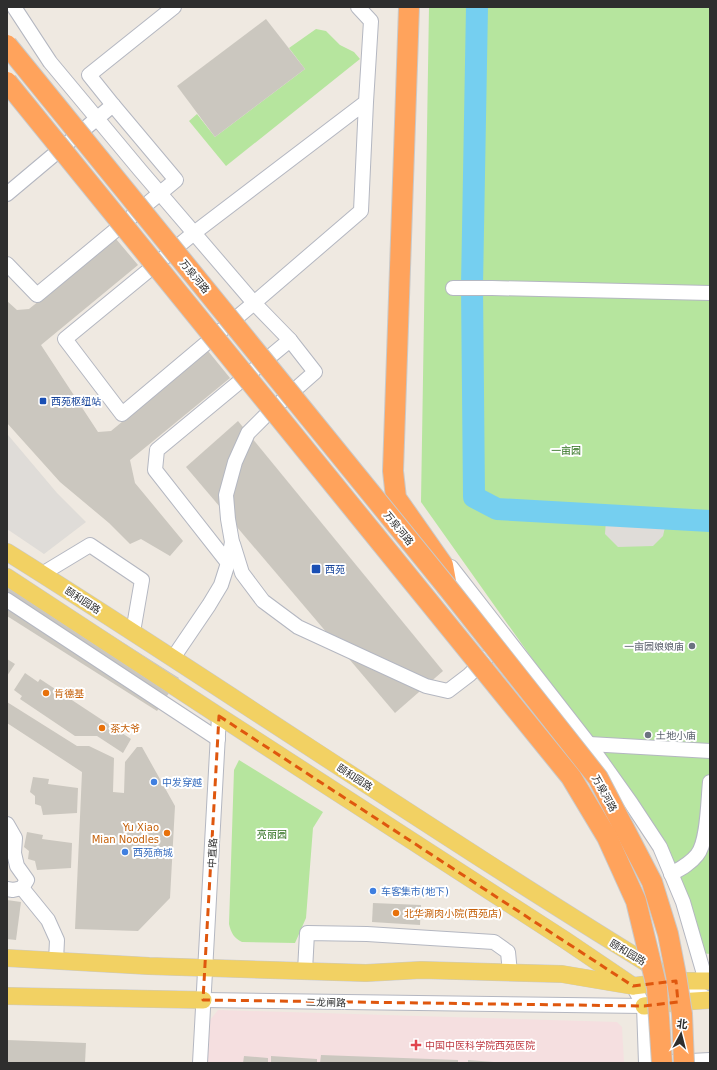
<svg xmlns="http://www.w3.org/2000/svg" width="717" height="1070" font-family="'DejaVu Sans','Noto Sans SC',sans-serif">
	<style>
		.medical { fill: #f5dfe0 }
		.green { fill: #b6e59e }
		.plaza { fill: #dfdcd8 }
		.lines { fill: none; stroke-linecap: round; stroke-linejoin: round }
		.river { stroke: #75cff0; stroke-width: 22 }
		.building { fill: #cbc7bf }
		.minor-casing { stroke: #b4b7c1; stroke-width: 16 }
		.major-casing { stroke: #c9c9c9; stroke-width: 18 }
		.highway-casing { stroke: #c9c9c9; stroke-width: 22 }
		.minor { stroke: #fff; stroke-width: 14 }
		.major { stroke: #f2d163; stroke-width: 17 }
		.highway { stroke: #ffa35c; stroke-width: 20 }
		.highway-bridge-casing { stroke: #c9c9c9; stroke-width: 22; stroke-linecap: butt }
		.highway-bridge { stroke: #ffa35c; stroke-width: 20 }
		.marked { fill: none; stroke: #df570e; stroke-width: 3; stroke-dasharray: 8 5; stroke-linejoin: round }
		.transit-dot { fill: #1a4fb4; stroke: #fff; stroke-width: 1.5 }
		.worship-dot { fill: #6b7280; stroke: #fff; stroke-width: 1.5 }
		.food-dot { fill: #e8710a; stroke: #fff; stroke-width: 1.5 }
		.shop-dot { fill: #3f7fe0; stroke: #fff; stroke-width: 1.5 }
		.health-dot { fill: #e0444e; stroke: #fff; stroke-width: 1.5 }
		.labels { text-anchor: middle; stroke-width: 4; stroke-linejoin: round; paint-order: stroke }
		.street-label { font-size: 10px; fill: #2e2e2e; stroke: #fff }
		.transit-label { font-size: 10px; fill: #164399; stroke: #fff; text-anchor: start }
		.park-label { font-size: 10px; fill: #2c6e1b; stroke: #fff }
		.worship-label { font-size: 10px; fill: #5b616d; stroke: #fff; text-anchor: end }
		.food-label { font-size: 10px; fill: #c56008; stroke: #fff; text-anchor: start }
		.shop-label { font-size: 10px; fill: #366cbe; stroke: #fff; text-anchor: start }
		.health-label { font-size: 10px; fill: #be3a42; stroke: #fff; text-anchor: start }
	</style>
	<rect width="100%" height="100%" fill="#efe9e1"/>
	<!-- medical -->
	<path class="medical" d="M 218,1010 L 617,1022 L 622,1027 L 624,1063 L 207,1063 L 210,1020 Z"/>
	<!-- green -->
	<g class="green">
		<path d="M 429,7 L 710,7 L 710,954 L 701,953 L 668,850 L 421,502 Z"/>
		<path d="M 316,29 L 326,31 L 340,45 L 354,52 L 360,59 L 226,166 L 189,121 L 197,114 L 215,137 L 305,69 L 289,48 Z"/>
		<path d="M 239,760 L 323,812 L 313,828 L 306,918 L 295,943 L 242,942 C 234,938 231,933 229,924 L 234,770 Z"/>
	</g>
	<!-- plaza -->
	<g class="plaza">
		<path d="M 8,435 L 57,493 L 86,522 L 44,554 L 7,529 L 7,454 Z"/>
		<path d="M 606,520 L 666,523 L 663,536 L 653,546 L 618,547 L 605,534 Z"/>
	</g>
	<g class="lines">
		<!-- river -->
		<path class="river" d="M 477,7 L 472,286 L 474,497 L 497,509 L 710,521"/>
	</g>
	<!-- building -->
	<g class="building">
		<path d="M 266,19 L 305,69 L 215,137 L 177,86 Z"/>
		<path d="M 116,239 L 138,265 L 41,345 L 98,432 L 111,431 L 208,351 L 230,378 L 130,460 L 135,483 L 183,541 L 170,556 L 141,539 L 130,544 L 109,523 L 60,482 L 7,423 L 7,301 L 17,310 L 29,309 Z"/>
		<path d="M 238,421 L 443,671 L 395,713 L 186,467 Z"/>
		<path d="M 7,569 L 179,678 L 157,711 L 7,616 Z"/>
		<path d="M 7,659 L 15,664 L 7,676 Z"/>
		<path d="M 25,673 L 38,682 L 40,679 L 131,739 L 123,753 L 97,736 L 75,736 L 20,699 L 22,696 L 14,690 Z"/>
		<path d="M 7,702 L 77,746 L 89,746 L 114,758 L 113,792 L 124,793 L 125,762 L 137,747 L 142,747 L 175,806 L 170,898 L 138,931 L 75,929 L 82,772 L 7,723 Z"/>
		<path d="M 33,777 L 49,779 L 48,784 L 78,788 L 77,813 L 43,815 L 41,806 L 35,804 L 35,796 L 30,792 Z"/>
		<path d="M 27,832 L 43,835 L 42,839 L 72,843 L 71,868 L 37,870 L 35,861 L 28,859 L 29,851 L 24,847 Z"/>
		<path d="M 7,900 L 21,902 L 16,940 L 7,939 Z"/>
		<path d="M 373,903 L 421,905 L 420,925 L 372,922 Z"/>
		<path d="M 7,1040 L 86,1043 L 85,1063 L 7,1063 Z"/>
		<path d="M 321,1055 L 458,1060 L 458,1063 L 320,1063 Z"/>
		<path d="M 244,1056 L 268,1058 L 268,1063 L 243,1063 Z"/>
		<path d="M 271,1056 L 317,1059 L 317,1063 L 271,1063 Z"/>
		<path d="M 468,1060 L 494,1062 L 494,1063 L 468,1063 Z"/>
	</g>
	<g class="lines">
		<!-- minor casing -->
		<g class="minor-casing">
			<g id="minor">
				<path d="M 14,7 L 50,62 L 140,170 L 254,303 L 290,340 L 315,372 L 265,416 L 248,433 L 235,462 L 226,495 L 228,519 L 232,542 L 228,563 L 221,585 L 209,605 L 173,658"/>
				<path d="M 358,7 L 371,21 L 366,102 L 361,211 L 254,303 L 122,414 L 65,339 L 194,233 L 366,102"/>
				<path d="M 7,194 L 113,105"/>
				<path d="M 7,264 L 37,295 L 176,180 L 113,105 L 89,75 L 174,7"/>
				<path d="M 453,288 L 492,288 L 710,293"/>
				<path d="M 233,544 L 242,573 L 263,601 L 298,627 L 426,686 L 448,691 L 469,675 L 502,643"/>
				<path d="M 228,563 L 155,470 L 157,450 L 290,340"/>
				<path d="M 451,567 L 589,744 L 631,803 L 660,847 L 683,902 L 706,981"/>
				<path d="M 42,574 L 90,545 L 142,580 L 133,632"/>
				<path d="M 7,600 L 218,739"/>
				<path d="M 589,744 L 710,751"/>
				<path d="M 7,824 L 15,838 L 14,853 L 17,866 L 27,880 L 22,888 L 13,890 L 7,889"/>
				<path d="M 671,874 C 680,869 690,864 697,855 C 708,842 708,800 710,782"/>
				<path d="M 22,888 L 48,920 L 57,940 L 56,961"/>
				<path d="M 305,971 L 307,933 L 367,934 L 494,942 L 508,952 L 510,973"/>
				<path d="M 676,981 L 710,1000"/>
				<path d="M 633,986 L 644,1006 L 646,1063"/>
				<path d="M 203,1000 L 644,1006"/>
				<path d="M 200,1063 L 219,716"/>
				<path d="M 652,1063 L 710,1060"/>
			</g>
		</g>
		<!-- major casing -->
		<g class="major-casing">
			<g id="major">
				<path d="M 7,552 C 95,607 182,664 269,721 C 404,809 538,897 676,981"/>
				<path d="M 7,577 L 219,716 L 565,940 L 633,986"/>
				<path d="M 7,958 L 149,966 L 366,973 L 421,970 L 562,974 L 633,986 L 676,981 L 710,981"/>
				<path d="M 7,996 L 203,1000"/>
				<path d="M 644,1006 L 678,1002 L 710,1000"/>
			</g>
		</g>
		<!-- highway casing -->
		<g class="highway-casing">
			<path id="highway" d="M 409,7 L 393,471 L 396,498 L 443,565 L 447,587"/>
		</g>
		<!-- minor -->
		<use href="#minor" class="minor"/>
		<!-- major -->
		<use href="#major" class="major"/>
		<!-- highway -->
		<use href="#highway" class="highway"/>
		<!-- highway-bridge casing -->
		<g class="highway-bridge-casing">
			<g id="highway-bridge">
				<path d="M 7,45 L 447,587 L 598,778 L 652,882 L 668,934 L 676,975 L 682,1014 L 684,1063"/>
				<path d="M 7,82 L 571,777 L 607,837 L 636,901 L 657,988 L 662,1063"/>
			</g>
		</g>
		<!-- highway-bridge -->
		<use href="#highway-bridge" class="highway-bridge"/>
	</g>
	<!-- marked area -->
	<path class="marked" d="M 219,716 L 633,986 L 676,981 L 678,1002 L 644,1006 L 203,1000 Z"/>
	<!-- markers -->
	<g class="transit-dot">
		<rect x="39" y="397" width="8" height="8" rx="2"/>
		<rect x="311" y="564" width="10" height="10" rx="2"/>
	</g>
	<g class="worship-dot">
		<circle cx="692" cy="646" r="4"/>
		<circle cx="648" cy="735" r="4"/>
	</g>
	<g class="food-dot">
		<circle cx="46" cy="693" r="4"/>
		<circle cx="102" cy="728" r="4"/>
		<circle cx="167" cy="833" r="4"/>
		<circle cx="396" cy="913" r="4"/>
	</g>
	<g class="shop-dot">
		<circle cx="154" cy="782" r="4"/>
		<circle cx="125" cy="852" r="4"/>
		<circle cx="373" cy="891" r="4"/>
	</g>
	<path class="health-dot" d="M414 1039h4v4h4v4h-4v4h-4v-4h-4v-4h4z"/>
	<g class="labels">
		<!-- street labels -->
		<g class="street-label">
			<text transform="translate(195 276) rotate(51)" y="4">万泉河路</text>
			<text transform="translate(399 528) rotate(51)" y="4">万泉河路</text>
			<text transform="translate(83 600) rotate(33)" y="4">颐和园路</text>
			<text transform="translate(355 777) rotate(33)" y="4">颐和园路</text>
			<text transform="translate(605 793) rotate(61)" y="4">万泉河路</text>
			<text transform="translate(212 853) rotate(-87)" y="4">中直路</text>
			<text transform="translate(628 952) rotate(31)" y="4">颐和园路</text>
			<text transform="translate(326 1002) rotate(1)" y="4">二龙闸路</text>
		</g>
		<!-- transit labels -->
		<g class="transit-label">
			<text x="51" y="405">西苑枢纽站</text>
			<text x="325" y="573">西苑</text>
		</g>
		<!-- park labels -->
		<g class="park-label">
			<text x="566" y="454">一亩园</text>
			<text x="272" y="838">亮丽园</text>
		</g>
		<!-- worship labels -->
		<g class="worship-label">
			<text x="684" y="650">一亩园娘娘庙</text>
			<text x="656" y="739" text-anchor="start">土地小庙</text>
		</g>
		<!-- food labels -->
		<g class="food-label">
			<text x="54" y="697">肯德基</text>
			<text x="110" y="732">茶大爷</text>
			<text x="159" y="831" text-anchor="end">Yu Xiao<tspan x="159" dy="12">Mian Noodles</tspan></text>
			<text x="404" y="917">北华涮肉小院(西苑店)</text>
		</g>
		<!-- shop labels -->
		<g class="shop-label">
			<text x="162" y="786">中发穿越</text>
			<text x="133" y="856">西苑商城</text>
			<text x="381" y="895">车客集市(地下)</text>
		</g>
		<!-- health labels -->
		<g class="health-label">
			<text x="425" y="1049">中国中医科学院西苑医院</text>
		</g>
	</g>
	<!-- border -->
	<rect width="717" height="1070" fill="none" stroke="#2e2e2e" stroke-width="16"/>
	<!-- north arrow -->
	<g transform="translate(681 1034) rotate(7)" stroke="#ffffff" stroke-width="3" paint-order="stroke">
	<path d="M0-3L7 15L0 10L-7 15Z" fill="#2e2e2e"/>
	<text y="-6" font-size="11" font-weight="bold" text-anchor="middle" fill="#2e2e2e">北</text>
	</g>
</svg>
